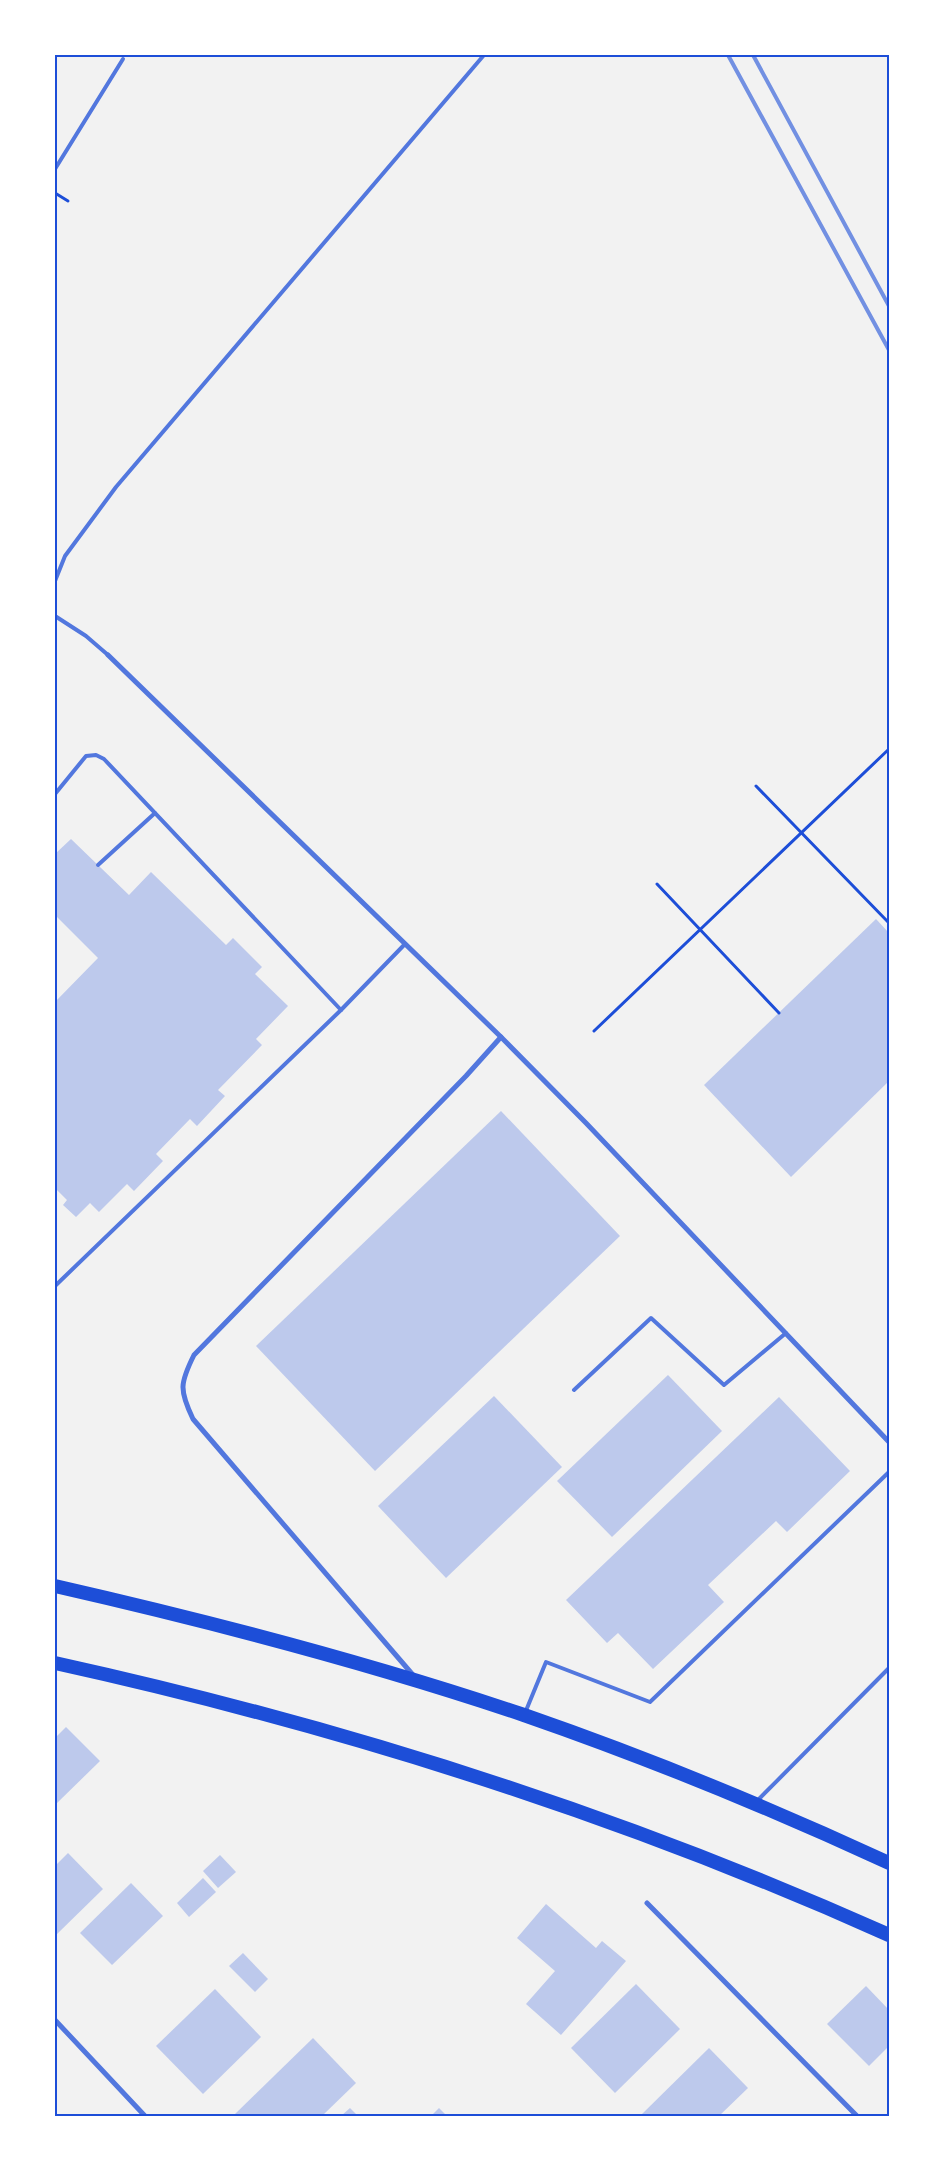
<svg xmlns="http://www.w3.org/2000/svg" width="944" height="2171" font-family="Roboto,sans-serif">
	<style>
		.building { fill: #bdc9ec }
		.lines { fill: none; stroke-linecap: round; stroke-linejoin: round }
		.path { stroke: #1d4ed8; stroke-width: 3 }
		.service { stroke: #5277de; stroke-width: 4 }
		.minor { stroke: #5277de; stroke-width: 5 }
		.trunk { stroke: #1d4ed8; stroke-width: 14 }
		.rail { stroke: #7290e2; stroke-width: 4 }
		.neatline { fill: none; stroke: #1d4ed8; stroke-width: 2 }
	</style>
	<rect width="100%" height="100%" fill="#f2f2f2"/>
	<!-- building -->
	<g class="building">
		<path d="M 71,839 L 129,895 L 151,872 L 226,945 L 233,938 L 262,967 L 255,974 L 288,1006 L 256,1039 L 262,1045 L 218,1090 L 225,1096 L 197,1126 L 190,1119 L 156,1154 L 163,1161 L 134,1191 L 127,1184 L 99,1212 L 90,1203 L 76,1217 L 63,1205 L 67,1200 L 55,1188 L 55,1002 L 98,958 L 55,915 L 55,854 Z"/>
		<path d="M 876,919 L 889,933 L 889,1081 L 791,1177 L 704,1085 Z"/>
		<path d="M 501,1111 L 620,1236 L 375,1471 L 256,1346 Z"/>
		<path d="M 668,1375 L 722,1431 L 612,1537 L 557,1481 Z"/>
		<path d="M 494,1396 L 562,1467 L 446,1578 L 378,1506 Z"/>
		<path d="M 779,1397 L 850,1471 L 787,1532 L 776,1521 L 708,1585 L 724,1602 L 653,1669 L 618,1633 L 607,1643 L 566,1600 Z"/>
		<path d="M 66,1727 L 100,1761 L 55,1805 L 55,1738 Z"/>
		<path d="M 68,1853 L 103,1889 L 55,1936 L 55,1866 Z"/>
		<path d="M 220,1855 L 236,1872 L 218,1888 L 203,1871 Z"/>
		<path d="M 203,1878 L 216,1892 L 189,1917 L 177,1903 Z"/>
		<path d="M 131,1883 L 163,1916 L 112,1965 L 80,1933 Z"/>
		<path d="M 546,1904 L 596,1948 L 602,1941 L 626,1961 L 561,2035 L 526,2004 L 555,1971 L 517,1938 Z"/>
		<path d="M 243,1953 L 268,1979 L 255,1992 L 229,1966 Z"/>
		<path d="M 636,1984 L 680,2029 L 615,2093 L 571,2048 Z"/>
		<path d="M 866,1986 L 889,2010 L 889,2046 L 869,2066 L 827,2024 Z"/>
		<path d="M 215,1989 L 261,2037 L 203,2094 L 156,2046 Z"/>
		<path d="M 313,2038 L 356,2083 L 322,2116 L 238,2116 L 235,2114 Z"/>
		<path d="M 709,2048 L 748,2088 L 719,2116 L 640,2116 Z"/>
		<path d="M 350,2108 L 358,2116 L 341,2116 Z"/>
		<path d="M 439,2108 L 447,2116 L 431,2116 Z"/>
	</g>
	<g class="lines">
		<!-- path -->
		<g class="path">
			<path d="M 55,193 L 68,201"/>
			<path d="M 756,786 L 889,923"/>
			<path d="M 657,884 L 779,1013"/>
			<path d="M 594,1031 L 889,749"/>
		</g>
		<!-- service -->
		<g class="service">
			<path d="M 55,169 L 123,59"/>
			<path d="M 55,581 L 65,556 L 116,487 L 484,55"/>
			<path d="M 55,616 L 86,636 L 108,655"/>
			<path d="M 55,794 L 86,756 L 96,755 L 104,759 L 341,1010 L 55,1286"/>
			<path d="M 98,865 L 155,813"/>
			<path d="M 341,1010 L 405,944"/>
			<path d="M 574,1390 L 651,1318 L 724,1385 L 786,1333"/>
			<path d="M 525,1713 L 546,1662 L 650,1702 L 889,1472"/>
			<path d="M 757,1801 L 889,1668"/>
		</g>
		<!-- minor -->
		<g class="minor">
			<path d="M 108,655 L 501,1037 L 586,1123 L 889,1442"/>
			<path d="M 413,1675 L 193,1419 C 179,1390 180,1383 194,1355 L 466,1076 L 501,1037"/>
			<path d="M 647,1903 L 857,2116"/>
			<path d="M 55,2020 L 145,2116"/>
		</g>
		<!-- trunk -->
		<g class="trunk">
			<path d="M 55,1586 C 213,1622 370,1663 524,1715 C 648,1758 770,1808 889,1863"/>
			<path d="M 55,1663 C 341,1726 621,1815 889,1935"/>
		</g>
		<!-- rail -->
		<g class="rail">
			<path d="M 728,55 L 889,350"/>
			<path d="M 753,55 L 889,306"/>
		</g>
	</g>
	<!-- border -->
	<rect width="944" height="2171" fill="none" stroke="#ffffff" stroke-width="112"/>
	<rect x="56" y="56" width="832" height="2059" class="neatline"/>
</svg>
